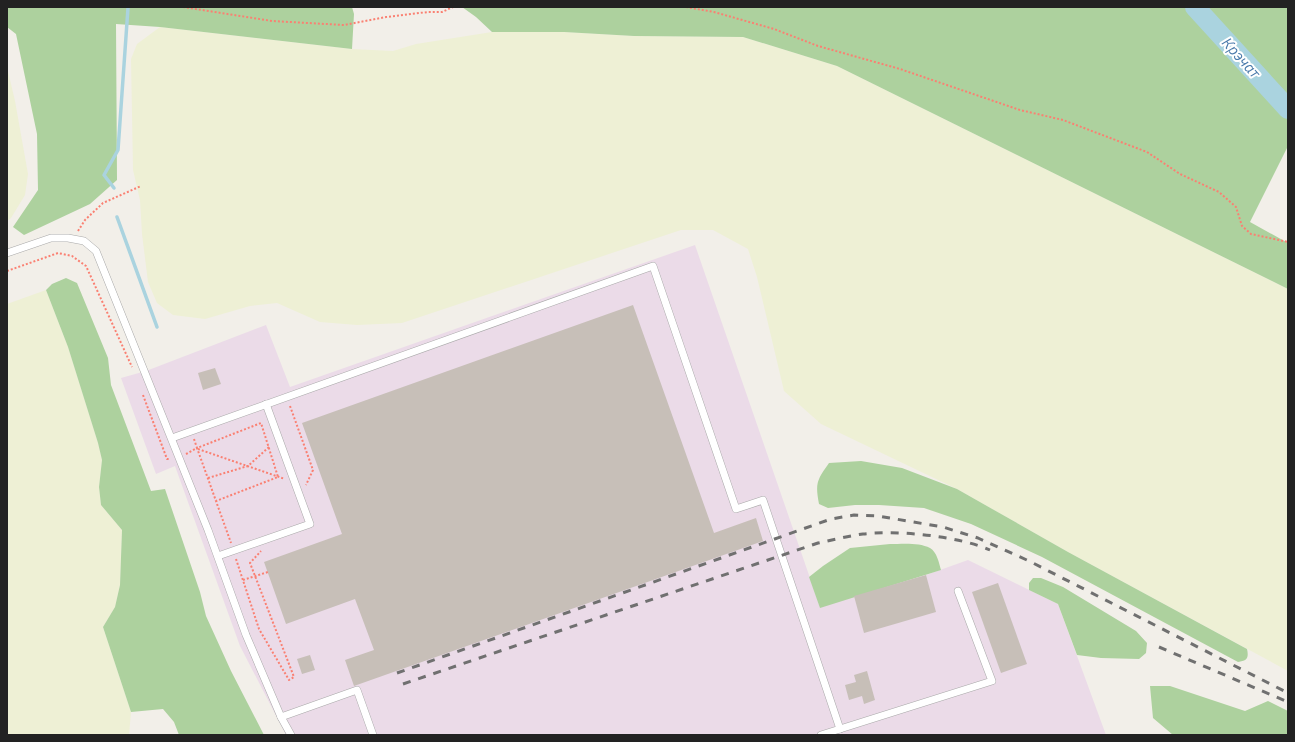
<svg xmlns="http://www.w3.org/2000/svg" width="1295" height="742" font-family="'IBM Plex Sans',sans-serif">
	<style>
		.industrial { fill: #ebdbe8 }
		.farmland { fill: #eef0d5 }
		.forest { fill: #add19e }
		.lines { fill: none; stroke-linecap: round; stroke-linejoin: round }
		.stream { stroke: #aad3df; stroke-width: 3.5 }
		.river { stroke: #aad3df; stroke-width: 20 }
		.building { fill: #c7bfb8 }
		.lane-casing { stroke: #a9a9a9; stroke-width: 8 }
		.path { stroke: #fa8072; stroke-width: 2; stroke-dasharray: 2 2; stroke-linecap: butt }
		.lane { stroke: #fff; stroke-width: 7 }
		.rail { stroke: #707070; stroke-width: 3; stroke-dasharray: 8 8; stroke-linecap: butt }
		.labels { text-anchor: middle; stroke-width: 4; stroke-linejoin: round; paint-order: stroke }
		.water-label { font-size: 15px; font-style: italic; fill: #4a7aab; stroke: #fff }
	</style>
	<rect width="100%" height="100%" fill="#f2efe9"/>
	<!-- industrial -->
	<path class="industrial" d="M 695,245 L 820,607 L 926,575 L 968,560 L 1058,604 L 1106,735 L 286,735 L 240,646 L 175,466 L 156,474 L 121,378 L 146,371 L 266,325 L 290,387 Z"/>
	<!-- farmland -->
	<g class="farmland">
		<path d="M 160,27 L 352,49 L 393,51 L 416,44 L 492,32 L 564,32 L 634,36 L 743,37 L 837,66 L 1288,289 L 1288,671 L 1068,552 L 957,489 L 821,424 L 784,391 L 757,277 L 748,249 L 713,230 L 681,230 L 402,323 L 357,325 L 320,322 L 277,303 L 250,306 L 205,319 L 173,315 L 157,303 L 148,282 L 142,234 L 140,200 L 133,170 L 131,59 L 137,44 Z"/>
		<path d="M 7,67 L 15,101 L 28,174 L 25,195 L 11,218 L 7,221 Z"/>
		<path d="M 46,290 L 68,347 L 98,443 L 102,460 L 99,487 L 101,505 L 122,530 L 120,585 L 115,607 L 103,627 L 131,712 L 129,735 L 7,735 L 7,304 Z"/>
	</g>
	<!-- forest -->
	<g class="forest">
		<path d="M 7,7 L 352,7 L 354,14 L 352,49 L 160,27 L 116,24 L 117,180 L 90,204 L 24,235 L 13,227 L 38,190 L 37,134 L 16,34 L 7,27 Z"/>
		<path d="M 462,7 L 1288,7 L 1288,146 L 1250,222 L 1288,243 L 1288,289 L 837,66 L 743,37 L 634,36 L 564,32 L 492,32 L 476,17 Z"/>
		<path d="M 66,278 L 77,283 L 108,358 L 111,385 L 151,491 L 165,489 L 200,592 L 206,616 L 231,671 L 264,735 L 179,735 L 174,722 L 163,709 L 131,712 L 103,627 L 115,607 L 120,585 L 122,530 L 101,505 L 99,487 L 102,460 L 98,443 L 68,347 L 46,290 L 52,284 Z"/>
		<path d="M 861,461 L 902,468 L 957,489 L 1068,552 L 1247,649 C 1249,658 1247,661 1238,662 L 1042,557 L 971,524 L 924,508 L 879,505 L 855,505 L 828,508 L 819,504 C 815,483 817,480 829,463 Z"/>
		<path d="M 890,544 C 901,544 919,542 930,548 C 937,552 939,563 941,570 L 820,608 L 809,577 L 823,566 L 850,548 Z"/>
		<path d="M 1033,578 L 1041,578 L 1063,587 L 1136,631 L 1147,643 L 1146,653 L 1139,659 L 1101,658 L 1077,655 L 1058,604 L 1029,590 L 1029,583 Z"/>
		<path d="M 1150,686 L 1170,686 L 1245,711 L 1268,701 L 1288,711 L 1288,735 L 1173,735 L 1153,718 Z"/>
	</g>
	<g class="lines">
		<!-- stream -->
		<g class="stream">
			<path d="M 114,188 L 104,175 L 118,150 L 128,8"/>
			<path d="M 117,217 L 157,327"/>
		</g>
		<!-- river -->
		<path class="river" d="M 1195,7 L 1288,109"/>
	</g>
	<!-- building -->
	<g class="building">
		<path d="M 633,305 L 714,533 L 756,518 L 763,541 L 354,686 L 345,660 L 374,650 L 355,599 L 286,624 L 264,562 L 342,534 L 302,423 Z"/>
		<path d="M 215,368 L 221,384 L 203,390 L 198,373 Z"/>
		<path d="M 926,575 L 936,612 L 864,633 L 854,596 Z"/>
		<path d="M 998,583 L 1027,664 L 1001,673 L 972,592 Z"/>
		<path d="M 310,655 L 315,670 L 302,674 L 297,659 Z"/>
		<path d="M 867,671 L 875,700 L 864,704 L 862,696 L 849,700 L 845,685 L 856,682 L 854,675 Z"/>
	</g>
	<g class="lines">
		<!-- lane casing -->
		<g class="lane-casing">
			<g id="lane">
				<path d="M 7,253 L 51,238 L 68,238 L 84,241 L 96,251 L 208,530 L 246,635 L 281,717 L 357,690 L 373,735"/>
				<path d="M 172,438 L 653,266 L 736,509 L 763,500 L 840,729"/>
				<path d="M 218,556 L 310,524 L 266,404"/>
				<path d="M 281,717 L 291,735"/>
				<path d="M 821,735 L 992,681 L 958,591"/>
			</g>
		</g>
		<!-- path -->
		<g class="path">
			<path d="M 183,7 L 272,21 L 344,25 L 386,17 L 428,12 L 442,12 L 453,7"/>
			<path d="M 686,7 L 714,12 L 774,29 L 818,46 L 900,69 L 1020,110 L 1063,120 L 1147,152 L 1180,174 L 1219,192 L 1236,207 L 1242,226 L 1251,234 L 1288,242"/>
			<path d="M 78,231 L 85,220 L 103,203 L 141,186"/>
			<path d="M 7,271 L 58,253 L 72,256 L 86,266 L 132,367"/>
			<path d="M 143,395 L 167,459 L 170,459"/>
			<path d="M 290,406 L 313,470 L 306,485"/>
			<path d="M 194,439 L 197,448 L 261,423 L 278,477 L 216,501"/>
			<path d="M 198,449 L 285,479"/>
			<path d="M 186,454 L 197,448 L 231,543"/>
			<path d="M 208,478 L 248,466 L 269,447"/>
			<path d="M 236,559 L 259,629 L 289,680 L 294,677 L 250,563 L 261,551"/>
			<path d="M 243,580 L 268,572"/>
		</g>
		<!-- lane -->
		<use href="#lane" class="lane"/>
		<!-- rail -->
		<g class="rail">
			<path d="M 1159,647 L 1288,702"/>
			<path d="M 397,673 L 831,519 L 854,515 L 878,516 L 943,527 L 978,538 L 1029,561 L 1288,693"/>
			<path d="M 403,684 L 818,543 C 833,540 848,536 863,534 C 899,530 958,536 990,550"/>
		</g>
	</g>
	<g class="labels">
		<!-- water labels -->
		<g class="water-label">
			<text transform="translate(1241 58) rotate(48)" y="5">Крэчат</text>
		</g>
	</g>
	<!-- border -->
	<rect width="1295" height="742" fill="none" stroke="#222222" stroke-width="16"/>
</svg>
